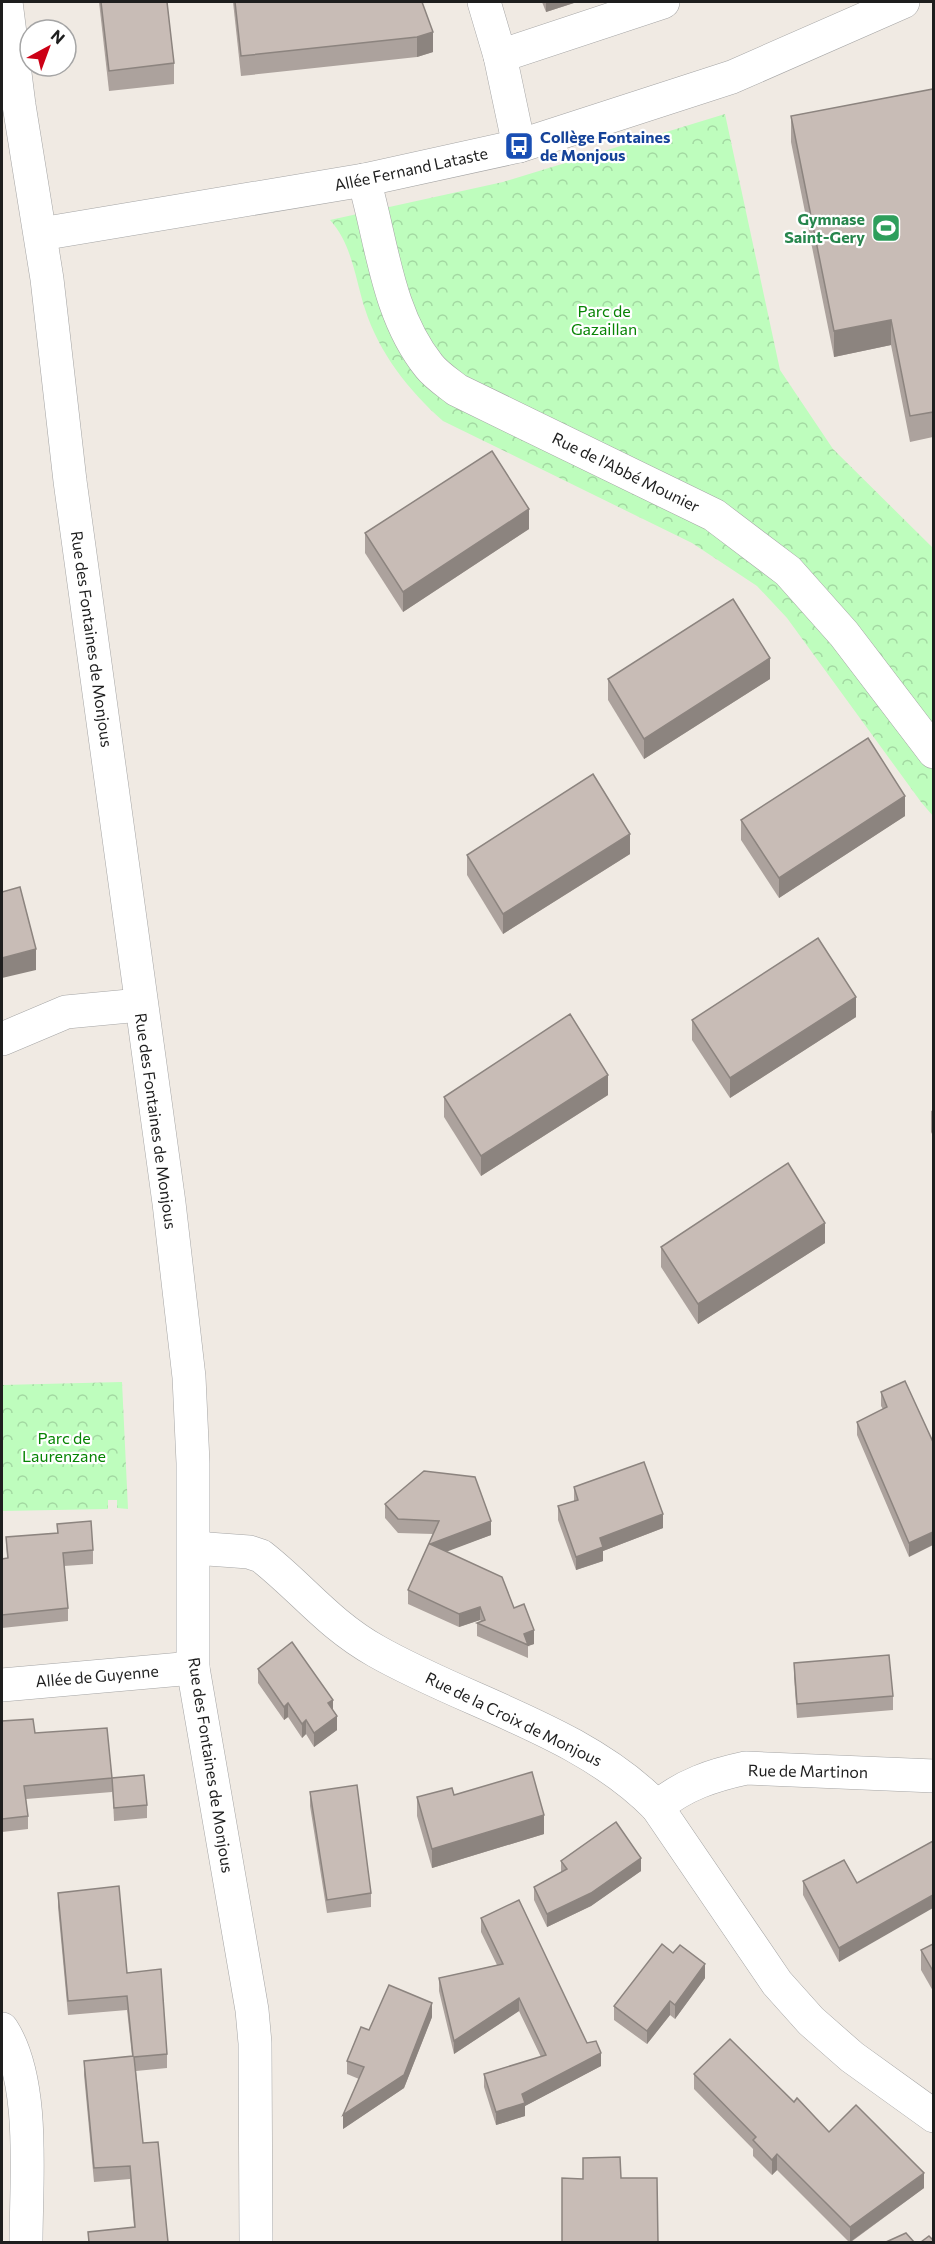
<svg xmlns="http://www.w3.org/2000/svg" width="935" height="2244" font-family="Commissioner,sans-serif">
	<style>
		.park { fill: url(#park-crowns) }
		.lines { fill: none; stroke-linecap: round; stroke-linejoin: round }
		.minor-casing { stroke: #a5a5a5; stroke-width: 34 }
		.minor { stroke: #fff; stroke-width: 33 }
		.wall { fill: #aca29d }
		.shaded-wall { fill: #8c847f }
		.building { fill: #c8bcb6; stroke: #8c847f; stroke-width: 1.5 }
		.labels { text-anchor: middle; stroke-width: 4.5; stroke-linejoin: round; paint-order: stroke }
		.transit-label { font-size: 16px; font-weight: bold; fill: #164399; stroke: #fff; text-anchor: start }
		.street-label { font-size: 16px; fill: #1e1e1e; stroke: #fff }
		.leisure-label { font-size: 16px; font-weight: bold; fill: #27864d; stroke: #fff; text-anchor: end }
		.park-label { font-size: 16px; fill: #078404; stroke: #fff }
	</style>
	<defs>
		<pattern id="park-crowns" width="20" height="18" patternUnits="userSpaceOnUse" patternTransform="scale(1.5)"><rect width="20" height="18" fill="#befdbd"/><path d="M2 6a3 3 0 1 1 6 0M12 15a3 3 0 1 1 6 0" fill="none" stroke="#a3d8a2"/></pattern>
	</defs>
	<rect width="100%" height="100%" fill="#f0eae3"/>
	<!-- park -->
	<g class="park">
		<path d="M 725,114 L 780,370 L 833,449 L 933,548 L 933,816 L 921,802 L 787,618 L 757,586 L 692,543 L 443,421 C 409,391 379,353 365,309 C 355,278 352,244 330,220 L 503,182 Z"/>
		<path d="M 122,1382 L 128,1509 L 117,1508 L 117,1500 L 108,1500 L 108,1509 L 2,1511 L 2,1385 Z"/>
	</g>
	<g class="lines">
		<!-- minor casing -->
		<g class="minor-casing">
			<g id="minor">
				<path d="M 6,2 L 19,105 L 47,279 L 70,481 L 169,1203 L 189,1377 L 193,1463 L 193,1668 L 252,2010 L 255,2043 L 256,2242"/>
				<path d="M 484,2 L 500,56 L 519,146"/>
				<path d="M 500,56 L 663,2"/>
				<path d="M 364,180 C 382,242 387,314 429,366 C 436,375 448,383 457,390 L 714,515 L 788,571 L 844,634 L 934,752"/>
				<path d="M 41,234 L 364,180 L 519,146 L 732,77 L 903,2"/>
				<path d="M 2,1039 L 66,1012 L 140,1005"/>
				<path d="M 194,1548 L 249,1552 L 261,1556 C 302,1588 328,1624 376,1651 C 467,1703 583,1731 657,1807 L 777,1983 L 811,2021 L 852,2057 L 934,2116"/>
				<path d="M 2,1685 L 193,1668"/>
				<path d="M 657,1807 C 683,1785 713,1775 746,1768 L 934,1776"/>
				<path d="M 2,2029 C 36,2081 26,2181 26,2242"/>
			</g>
		</g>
		<!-- minor -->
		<use href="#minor" class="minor"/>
	</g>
	<!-- wall -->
	<g class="wall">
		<path d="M 99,2 L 167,2 L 174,63 L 174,84 L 109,91 Z"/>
		<path d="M 233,2 L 422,2 L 433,52 L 417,57 L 241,76 Z"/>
		<path d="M 542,2 L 577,2 L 546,12 Z"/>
		<path d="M 933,89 L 933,437 L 910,442 L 891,345 L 834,357 L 791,142 L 791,116 Z"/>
		<path d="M 529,529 L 403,612 L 365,553 L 365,533 Z"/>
		<path d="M 608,679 L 770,679 L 644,759 L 608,700 Z"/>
		<path d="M 905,816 L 779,898 L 741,840 L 741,820 Z"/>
		<path d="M 630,854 L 503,934 L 467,875 L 467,855 Z"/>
		<path d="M 856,1017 L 730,1098 L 692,1040 L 692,1020 Z"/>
		<path d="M 608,1095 L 481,1176 L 444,1117 L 444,1097 Z"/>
		<path d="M 933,1110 L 933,1136 L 931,1132 L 931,1111 Z"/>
		<path d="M 825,1243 L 698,1324 L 661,1267 L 661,1247 Z"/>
		<path d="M 881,1392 L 933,1442 L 909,1557 L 857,1435 L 857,1422 L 883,1409 L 881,1406 Z"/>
		<path d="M 574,1487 L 663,1528 L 603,1551 L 603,1561 L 576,1570 L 558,1520 L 558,1506 L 574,1501 Z"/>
		<path d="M 385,1504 L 491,1535 L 446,1551 L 514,1608 L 534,1644 L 528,1646 L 528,1658 L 477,1636 L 477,1623 L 481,1621 L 480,1620 L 459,1627 L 408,1604 L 408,1590 L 433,1534 L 398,1533 L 385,1518 Z"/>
		<path d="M 57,1524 L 93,1550 L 93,1564 L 64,1566 L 68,1608 L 68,1621 L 2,1628 L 2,1559 L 7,1558 L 6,1537 L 57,1533 Z"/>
		<path d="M 794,1663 L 893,1696 L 893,1710 L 797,1718 L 794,1677 Z"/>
		<path d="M 258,1669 L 333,1710 L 337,1730 L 314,1747 L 306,1734 L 302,1738 L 288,1717 L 284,1720 L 258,1683 Z"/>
		<path d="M 2,1721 L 35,1733 L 112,1778 L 112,1792 L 26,1799 L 28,1816 L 28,1829 L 2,1832 Z"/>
		<path d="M 112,1778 L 147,1805 L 147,1818 L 114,1821 Z"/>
		<path d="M 310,1792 L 371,1893 L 371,1907 L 327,1913 L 310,1806 Z"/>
		<path d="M 454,1795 L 544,1834 L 432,1868 L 417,1816 L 417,1797 Z"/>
		<path d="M 561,1861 L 641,1871 L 591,1906 L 547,1927 L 534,1900 L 534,1887 L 561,1873 Z"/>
		<path d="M 803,1881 L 857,1883 L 839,1962 L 803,1895 Z"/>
		<path d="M 58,1893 L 127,1973 L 167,2054 L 167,2068 L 136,2071 L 143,2143 L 168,2242 L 88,2242 L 88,2232 L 134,2227 L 130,2179 L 94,2182 L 84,2075 L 84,2061 L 132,2056 L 127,2010 L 68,2015 L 58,1907 Z"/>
		<path d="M 481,1918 L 587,2043 L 601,2066 L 525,2106 L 525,2116 L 496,2125 L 484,2087 L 484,2074 L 541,2057 L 519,2011 L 454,2054 L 439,1991 L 439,1978 L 497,1965 L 481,1932 Z"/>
		<path d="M 933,1944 L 933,1991 L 921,1970 L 921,1950 Z"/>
		<path d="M 673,1953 L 705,1978 L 675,2019 L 670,2015 L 647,2044 L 614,2020 L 614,2006 Z"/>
		<path d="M 432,2017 L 404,2088 L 343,2129 L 359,2079 L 347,2074 L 347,2061 L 369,2030 Z"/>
		<path d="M 694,2074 L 794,2102 L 829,2132 L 924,2188 L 851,2242 L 849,2242 L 777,2170 L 772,2175 L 753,2156 L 753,2149 L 694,2089 Z"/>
	</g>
	<!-- shaded-wall -->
	<g class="shaded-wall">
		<path d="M 546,2 L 577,2 L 546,12 Z"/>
		<path d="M 433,32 L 433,52 L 417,57 L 417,37 Z"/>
		<path d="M 891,320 L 891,345 L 834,357 L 834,331 Z"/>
		<path d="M 529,509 L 529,529 L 403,612 L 403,592 Z"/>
		<path d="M 770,658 L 770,679 L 644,759 L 644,739 Z"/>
		<path d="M 905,796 L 905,816 L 779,898 L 779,878 Z"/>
		<path d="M 630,834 L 630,854 L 503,934 L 503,914 Z"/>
		<path d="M 36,949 L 36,970 L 2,978 L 2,958 Z"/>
		<path d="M 856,997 L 856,1017 L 730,1098 L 730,1078 Z"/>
		<path d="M 608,1075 L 608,1095 L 481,1176 L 481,1156 Z"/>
		<path d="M 825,1223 L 825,1243 L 698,1324 L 698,1304 Z"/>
		<path d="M 663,1514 L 663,1528 L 603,1551 L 603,1561 L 576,1570 L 576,1557 L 600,1538 Z"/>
		<path d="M 491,1521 L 491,1535 L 430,1558 L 430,1544 Z"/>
		<path d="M 933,1532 L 933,1545 L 909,1557 L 909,1543 Z"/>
		<path d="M 480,1607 L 480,1620 L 459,1627 L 459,1614 Z"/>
		<path d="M 534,1630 L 534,1644 L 528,1646 L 524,1634 Z"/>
		<path d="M 333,1700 L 333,1713 L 328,1703 Z"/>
		<path d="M 288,1703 L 288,1717 L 284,1720 L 284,1707 Z"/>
		<path d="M 337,1716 L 337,1730 L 314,1747 L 314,1733 Z"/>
		<path d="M 306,1720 L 306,1734 L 302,1738 L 302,1724 Z"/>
		<path d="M 544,1815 L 544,1834 L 432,1868 L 432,1849 Z"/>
		<path d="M 641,1858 L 641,1871 L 591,1906 L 547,1927 L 547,1914 Z"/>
		<path d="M 933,1895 L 933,1908 L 839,1962 L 839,1948 Z"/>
		<path d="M 705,1964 L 705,1978 L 675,2019 L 675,2005 Z"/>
		<path d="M 519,1998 L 519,2011 L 454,2054 L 454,2041 Z"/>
		<path d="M 670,2001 L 670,2015 L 647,2044 L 647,2031 Z"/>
		<path d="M 432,2003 L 432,2017 L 404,2088 L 343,2129 L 343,2115 Z"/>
		<path d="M 601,2053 L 601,2066 L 525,2106 L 525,2116 L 496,2125 L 496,2112 L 522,2094 Z"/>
		<path d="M 777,2154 L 777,2170 L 772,2175 L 772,2160 Z"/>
		<path d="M 924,2173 L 924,2188 L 850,2242 L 850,2227 Z"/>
	</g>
	<!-- building -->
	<g class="building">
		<path d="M 101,2 L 167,2 L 174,63 L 109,71 Z"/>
		<path d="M 235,2 L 422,2 L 433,32 L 417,37 L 241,56 Z"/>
		<path d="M 933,89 L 933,412 L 910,416 L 891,320 L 834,331 L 791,116 Z"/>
		<path d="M 492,451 L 529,509 L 403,592 L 365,533 Z"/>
		<path d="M 733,599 L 770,658 L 644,739 L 608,679 Z"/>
		<path d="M 868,738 L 905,796 L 779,878 L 741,820 Z"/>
		<path d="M 593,774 L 630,834 L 503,914 L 467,855 Z"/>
		<path d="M 20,887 L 36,949 L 2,958 L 2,892 Z"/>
		<path d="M 818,938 L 856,997 L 730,1078 L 692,1020 Z"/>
		<path d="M 570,1014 L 608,1075 L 481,1156 L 444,1097 Z"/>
		<path d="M 788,1163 L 825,1223 L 698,1304 L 661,1247 Z"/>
		<path d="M 905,1381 L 933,1442 L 933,1532 L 909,1543 L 857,1422 L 887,1407 L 881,1392 Z"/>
		<path d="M 644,1462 L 663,1514 L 600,1538 L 603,1547 L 576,1557 L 558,1506 L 578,1500 L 574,1487 Z"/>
		<path d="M 424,1471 L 475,1477 L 491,1521 L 430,1544 L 502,1577 L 514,1608 L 524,1604 L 534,1630 L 524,1634 L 528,1645 L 477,1623 L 485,1620 L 480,1607 L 459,1614 L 408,1590 L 439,1521 L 398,1519 L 385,1504 Z"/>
		<path d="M 91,1521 L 93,1550 L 63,1553 L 68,1608 L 2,1615 L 2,1559 L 8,1558 L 6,1537 L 58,1533 L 57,1524 Z"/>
		<path d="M 292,1642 L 333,1700 L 328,1703 L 337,1716 L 314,1733 L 306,1720 L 302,1724 L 288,1703 L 284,1707 L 258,1669 Z"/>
		<path d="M 889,1655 L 893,1696 L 797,1704 L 794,1663 Z"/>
		<path d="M 33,1719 L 35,1733 L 107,1728 L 112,1778 L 24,1786 L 28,1816 L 2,1819 L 2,1721 Z"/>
		<path d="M 532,1772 L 544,1815 L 432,1849 L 417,1797 L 452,1788 L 454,1795 Z"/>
		<path d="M 144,1775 L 147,1805 L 114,1808 L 112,1778 Z"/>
		<path d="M 357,1785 L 371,1893 L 327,1900 L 310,1792 Z"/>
		<path d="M 616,1822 L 641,1858 L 591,1893 L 547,1914 L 534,1887 L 567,1869 L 561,1861 Z"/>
		<path d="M 933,1841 L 933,1895 L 839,1948 L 803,1881 L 844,1860 L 857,1883 Z"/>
		<path d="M 119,1886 L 127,1973 L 161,1969 L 167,2054 L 134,2057 L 143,2143 L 158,2142 L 168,2242 L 89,2242 L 88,2232 L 135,2227 L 130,2166 L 94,2168 L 84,2061 L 133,2056 L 127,1996 L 68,2001 L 58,1893 Z"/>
		<path d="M 519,1900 L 587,2043 L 596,2041 L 601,2053 L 522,2094 L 525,2103 L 496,2112 L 484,2074 L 546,2055 L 519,1998 L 454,2041 L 439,1978 L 503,1964 L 481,1918 Z"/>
		<path d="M 662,1944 L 673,1953 L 680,1945 L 705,1964 L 675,2005 L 670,2001 L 647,2031 L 614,2006 Z"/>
		<path d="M 933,1944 L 933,1971 L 921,1950 Z"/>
		<path d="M 389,1985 L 432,2003 L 404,2075 L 343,2115 L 364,2067 L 347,2061 L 361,2027 L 369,2030 Z"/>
		<path d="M 730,2039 L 794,2102 L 797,2098 L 829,2132 L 856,2105 L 924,2173 L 850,2227 L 777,2154 L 772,2160 L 753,2140 L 756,2137 L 694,2074 Z"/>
		<path d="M 620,2157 L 621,2178 L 657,2178 L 658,2242 L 562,2242 L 562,2178 L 583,2179 L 583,2158 Z"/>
		<path d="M 906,2233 L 914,2242 L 886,2242 Z"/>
		<path d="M 929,2236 L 933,2240 L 933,2242 L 921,2242 Z"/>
	</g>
	<!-- icons -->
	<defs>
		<g id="bus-square" transform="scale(1.5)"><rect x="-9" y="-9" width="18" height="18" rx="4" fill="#1a4fb4" stroke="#fff"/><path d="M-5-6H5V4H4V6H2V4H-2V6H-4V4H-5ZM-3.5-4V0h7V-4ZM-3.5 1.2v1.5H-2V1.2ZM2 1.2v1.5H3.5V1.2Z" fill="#fff"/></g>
		<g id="stadium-square" transform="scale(1.5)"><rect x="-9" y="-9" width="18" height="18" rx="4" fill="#2e9e5b" stroke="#fff"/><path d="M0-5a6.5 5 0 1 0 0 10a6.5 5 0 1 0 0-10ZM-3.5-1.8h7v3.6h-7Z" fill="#fff"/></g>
	</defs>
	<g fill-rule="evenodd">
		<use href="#bus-square" x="519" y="146"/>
		<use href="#stadium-square" x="886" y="228"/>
	</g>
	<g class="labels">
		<!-- transit labels -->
		<g class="transit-label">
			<text x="540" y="143">Collège Fontaines<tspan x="540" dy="18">de Monjous</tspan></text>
		</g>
		<!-- street labels -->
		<g class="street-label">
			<text transform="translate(411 169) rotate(-12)" y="6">Allée Fernand Lataste</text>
			<text transform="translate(626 472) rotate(26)" y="6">Rue de l'Abbé Mounier</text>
			<text transform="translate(92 639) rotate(82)" y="6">Rue des Fontaines de Monjous</text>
			<text transform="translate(156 1121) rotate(82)" y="6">Rue des Fontaines de Monjous</text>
			<text transform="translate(97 1676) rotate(-5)" y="6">Allée de Guyenne</text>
			<text transform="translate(514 1719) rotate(26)" y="6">Rue de la Croix de Monjous</text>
			<text transform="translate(211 1765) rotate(81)" y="6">Rue des Fontaines de Monjous</text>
			<text transform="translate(808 1771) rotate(1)" y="6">Rue de Martinon</text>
		</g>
		<!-- leisure labels -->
		<g class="leisure-label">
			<text x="865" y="225">Gymnase<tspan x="865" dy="18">Saint-Gery</tspan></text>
		</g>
		<!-- park labels -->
		<g class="park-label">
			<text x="604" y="317">Parc de<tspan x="604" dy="18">Gazaillan</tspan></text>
			<text x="64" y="1444">Parc de<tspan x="64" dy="18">Laurenzane</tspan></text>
		</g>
	</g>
	<!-- border -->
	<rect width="935" height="2244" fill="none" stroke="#1e1e1e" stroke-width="6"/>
	<!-- north arrow -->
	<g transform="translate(48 48) rotate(41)"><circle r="28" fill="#ffffff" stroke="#a5a5a5" stroke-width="1.5"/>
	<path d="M0-4.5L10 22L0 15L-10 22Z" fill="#cc0015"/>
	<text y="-9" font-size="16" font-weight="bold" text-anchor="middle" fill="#1e1e1e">N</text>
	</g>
</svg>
